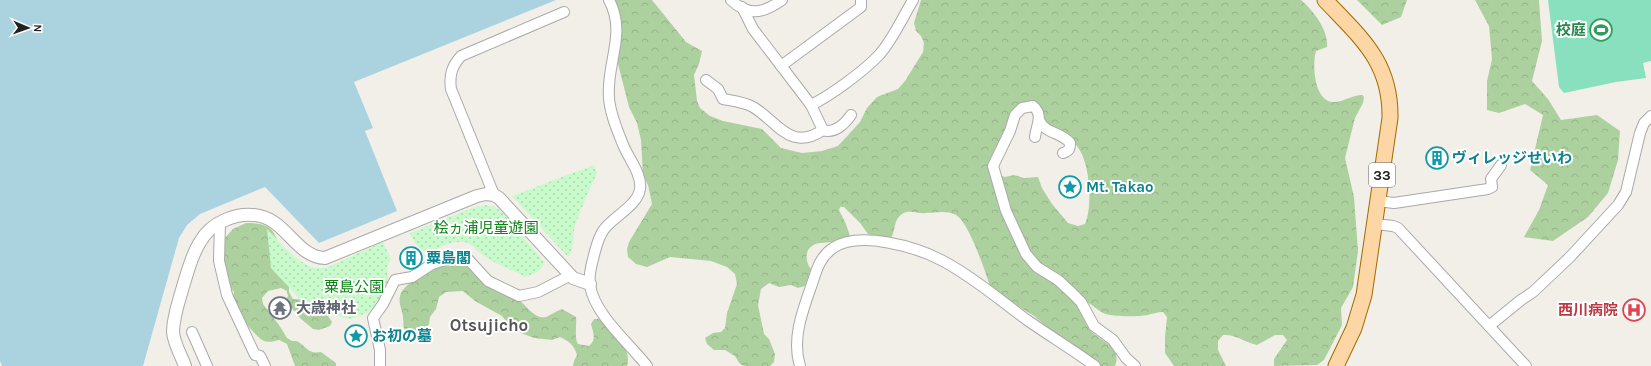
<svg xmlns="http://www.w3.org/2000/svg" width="1651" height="366" font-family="Karla,'Noto Sans JP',sans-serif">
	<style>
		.forest { fill: url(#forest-crowns); fill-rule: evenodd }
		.park { fill: url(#park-dots) }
		.pitch { fill: #88e0be }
		.water { fill: #aad3df }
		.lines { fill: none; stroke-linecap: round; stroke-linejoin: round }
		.minor-casing { stroke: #a9a9a9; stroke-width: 12 }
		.tertiary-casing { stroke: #a9a9a9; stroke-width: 14 }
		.primary-casing { stroke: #a06b00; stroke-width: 17 }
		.minor { stroke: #fff; stroke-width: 10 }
		.tertiary { stroke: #fff; stroke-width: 12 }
		.primary { stroke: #fcd6a4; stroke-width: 15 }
		.labels { text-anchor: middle; stroke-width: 4; stroke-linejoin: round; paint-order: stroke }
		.shield { fill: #fff; stroke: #646464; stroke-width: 1 }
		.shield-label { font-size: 14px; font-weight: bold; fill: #222 }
		.leisure-label { font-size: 15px; font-weight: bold; fill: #27864d; stroke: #fff; text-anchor: end }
		.culture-label { font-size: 15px; font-weight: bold; fill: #0d838f; stroke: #fff; text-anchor: start }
		.park-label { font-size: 15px; fill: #0c8416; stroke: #fff }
		.worship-label { font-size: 15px; font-weight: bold; fill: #5b616d; stroke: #fff; text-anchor: start }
		.health-label { font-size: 15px; font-weight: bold; fill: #be3a42; stroke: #fff; text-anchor: end }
		.quarter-label { font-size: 17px; font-weight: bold; fill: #555; stroke: #fff }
	</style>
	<defs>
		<pattern id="forest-crowns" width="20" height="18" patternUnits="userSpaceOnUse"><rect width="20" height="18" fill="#add19e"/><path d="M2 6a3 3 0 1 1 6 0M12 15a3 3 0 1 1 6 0" fill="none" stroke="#95b388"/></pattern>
		<pattern id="park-dots" width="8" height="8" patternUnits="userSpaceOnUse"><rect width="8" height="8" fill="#c8facc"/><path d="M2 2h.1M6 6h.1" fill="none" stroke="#acd6af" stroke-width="1.8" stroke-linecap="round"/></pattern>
	</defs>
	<rect width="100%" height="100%" fill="#f2efe9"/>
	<!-- forest -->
	<g class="forest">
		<path d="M 612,0 L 652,0 L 686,42 L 702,51 L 699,64 L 694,75 L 697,101 L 700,108 L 710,116 L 723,121 L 762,129 L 781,148 L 802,153 L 822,151 L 838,146 L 860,122 L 867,108 L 877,97 L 898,89 L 905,81 L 923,52 L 924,43 L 921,36 L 916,31 L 914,23 L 921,0 L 1301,0 C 1313,10 1329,31 1327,47 L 1316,51 C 1312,64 1314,100 1332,102 C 1342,103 1352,95 1362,95 L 1364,97 L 1363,103 L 1355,118 L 1345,158 L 1354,197 L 1358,251 L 1353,287 L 1341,308 L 1342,325 L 1324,360 L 1317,365 L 1274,366 L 1274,359 L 1287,340 L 1283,335 L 1275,335 L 1257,345 C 1244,342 1236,334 1223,335 L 1218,341 L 1218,350 L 1226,366 L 1174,366 L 1165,353 L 1165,337 L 1167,317 L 1163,312 C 1157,312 1153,314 1147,315 C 1138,317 1111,317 1103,313 C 1096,309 1092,304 1084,301 L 1080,307 C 1082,315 1085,323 1090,330 C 1099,341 1123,346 1115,366 L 1101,366 L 1092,358 L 1065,342 L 1034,316 L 991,289 C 986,274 969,222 956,215 C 946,210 936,213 926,213 C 918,214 909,209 902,214 C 893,220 896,230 891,238 L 879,238 L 868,234 L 860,223 L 844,207 L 840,207 L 839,210 L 846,224 L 850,236 C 844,239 838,242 831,242 C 825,243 817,242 812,246 C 804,251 806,263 811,269 L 805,286 L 798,288 L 791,285 L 779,287 L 769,283 L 761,289 L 758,305 L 764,334 L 769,339 L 775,354 L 774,362 L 770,366 L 744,366 L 740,364 L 735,356 L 725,350 L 714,350 L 707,344 L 705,338 L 713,333 L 721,332 L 725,328 L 727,313 L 737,284 L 735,274 L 727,267 L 711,261 L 670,257 L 647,267 L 636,264 L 628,257 L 627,249 L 629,242 L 652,204 L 648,185 L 643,175 L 641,140 L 637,123 L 629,107 L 618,64 L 619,43 ZM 1029,103 C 1042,105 1044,110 1044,123 C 1055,130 1069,136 1077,146 C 1090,162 1093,205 1085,224 L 1078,226 L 1068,223 L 1052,204 L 1042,188 L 1038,177 L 1024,178 L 1014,175 L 1005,177 L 999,175 L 994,157 Z"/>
		<path d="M 1357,0 L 1407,0 L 1401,17 L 1382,25 Z"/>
		<path d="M 1475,0 L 1539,0 L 1542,41 L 1532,81 L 1548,99 L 1561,120 L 1597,115 L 1620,131 L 1618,160 L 1608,193 L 1588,217 L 1553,241 L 1524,237 L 1539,210 L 1548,185 L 1530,170 L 1543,115 L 1525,104 L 1499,113 L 1487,110 L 1487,81 L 1492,59 L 1489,26 Z"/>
		<path d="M 246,223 C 253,223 261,223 268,227 C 280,233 285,272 289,285 L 289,292 L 293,299 L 308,300 L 323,308 L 332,322 L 330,326 L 319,330 L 313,329 L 300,318 L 290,306 L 286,300 L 288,296 L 287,291 L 281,288 L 268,291 L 262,298 L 263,304 L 279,325 L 287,338 L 292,341 L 297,341 C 308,348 308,354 321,352 L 336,363 L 336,366 L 295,366 L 287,344 L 279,340 C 274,341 269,343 264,341 C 257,339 234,309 233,301 C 232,299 234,294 234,292 L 228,284 L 223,257 L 224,239 L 233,229 Z"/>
		<path d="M 457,259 C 474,266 475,275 487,285 C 496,293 508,293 518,299 C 525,304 535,320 546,317 C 549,316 556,311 562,309 L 576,317 C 577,326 574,337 578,344 L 589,346 C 597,339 593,333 591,324 L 594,319 L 599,319 C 611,330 633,348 627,366 L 573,366 L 574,361 L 577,355 C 574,345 570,342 560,337 L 552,340 L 534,338 L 521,333 L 510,326 L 502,316 L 475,301 L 463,291 L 446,292 L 439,297 L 436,309 L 430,317 L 429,324 L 423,334 L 415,336 L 406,333 C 402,324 404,326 403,318 C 403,311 398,304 400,296 C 404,280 442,265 457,259 Z"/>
	</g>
	<!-- park -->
	<g class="park">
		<path d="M 594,165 L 597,173 C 589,190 581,208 575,226 C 572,236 575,249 568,257 L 512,196 Z"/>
		<path d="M 485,205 L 493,206 L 501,211 L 545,263 L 538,272 L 526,277 C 510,269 491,263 478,251 C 472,246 470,242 462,242 C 436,240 427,270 410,233 L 472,208 Z"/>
		<path d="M 267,229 C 278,240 295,260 309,266 C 315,269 322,268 328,267 L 383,242 L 391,259 L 387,266 L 389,287 L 374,310 L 352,319 L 326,314 L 301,300 L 271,268 Z"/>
	</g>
	<!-- pitch -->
	<path class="pitch" d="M 1548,0 L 1651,0 L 1651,61 L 1643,63 L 1646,78 L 1616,82 L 1564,93 L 1559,87 Z"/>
	<!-- water -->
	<path class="water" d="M 0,0 L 556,0 L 354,82 L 373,128 L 365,131 L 397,211 L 319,243 L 265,187 L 200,214 L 187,225 L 179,238 L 143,366 L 2,366 L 0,361 Z"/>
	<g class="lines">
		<!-- minor casing -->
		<g class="minor-casing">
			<g id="minor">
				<path d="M 609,0 C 627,34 606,63 609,98 C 610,114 618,132 624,147 C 630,160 642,175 640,189 C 638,204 617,215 608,225 C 600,232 597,244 594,255 C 592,264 588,275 590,285 C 594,314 629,343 647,366"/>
				<path d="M 731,0 C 749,17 764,13 782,0"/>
				<path d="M 781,66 L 861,7 L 861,0"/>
				<path d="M 706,80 L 718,89 L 723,99 C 733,101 744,102 753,107 C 778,122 790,152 823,130 L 811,105 L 753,29 L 742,7"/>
				<path d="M 811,105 C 830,96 864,71 879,55 C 892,41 903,17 913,0"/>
				<path d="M 1039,120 C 1045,134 1062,132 1070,143 C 1070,149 1069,151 1063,153"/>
				<path d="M 823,130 C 834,134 845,124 851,115"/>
				<path d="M 1035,137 C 1036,126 1044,115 1033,106 L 1022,108 L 1015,115 L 1010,131 L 993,166 L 1006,211 L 1026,254 L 1037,267 L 1058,280 L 1071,292 L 1081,302 L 1094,326 L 1113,340 L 1126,358 L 1135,366"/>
				<path d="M 494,195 L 451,89 C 449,75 452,66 461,56 L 564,12"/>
				<path d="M 1378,201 L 1394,203 L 1488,189 L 1492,187 L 1491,179 L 1501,165"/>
				<path d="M 220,223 L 219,261 L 227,295 L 255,355 L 260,356 L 265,366"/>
				<path d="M 1375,224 L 1393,226 L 1398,228 L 1526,366"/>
				<path d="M 1489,326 L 1521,300 L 1533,292 L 1570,257 L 1618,205 L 1626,192 L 1640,133 L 1644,123 L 1651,116"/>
				<path d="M 192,332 L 207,366"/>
				<path d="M 380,366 L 380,350 L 373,318 L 383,304 L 395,280 L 412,277 L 432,264 L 460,255 L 467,258 L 488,281 L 519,296 L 538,292 L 571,275"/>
				<path d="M 800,366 C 791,338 804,307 813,281 C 817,268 821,256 833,248 C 859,230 917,247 943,261 C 973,277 1000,300 1027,320 C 1050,336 1073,350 1095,366"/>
			</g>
		</g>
		<!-- tertiary casing -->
		<g class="tertiary-casing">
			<path id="tertiary" d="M 185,366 C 181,355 174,344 173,332 C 173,318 178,304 182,290 C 187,274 191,256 200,242 C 211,222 238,211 260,216 C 287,222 297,257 325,258 L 477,196 L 486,194 L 494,195 L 499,198 L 573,278 L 590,284"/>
		</g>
		<!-- primary casing -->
		<g class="primary-casing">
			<path id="primary" d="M 1325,0 C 1361,38 1391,62 1390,118 L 1364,295 L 1354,328 L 1336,366"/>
		</g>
		<!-- minor -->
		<use href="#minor" class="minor"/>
		<!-- tertiary -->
		<use href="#tertiary" class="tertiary"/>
		<!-- primary -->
		<use href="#primary" class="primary"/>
	</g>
	<!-- icons -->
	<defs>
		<g id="stadium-ring" transform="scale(1.15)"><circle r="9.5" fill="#fff" stroke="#2e9e5b" stroke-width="1.5"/><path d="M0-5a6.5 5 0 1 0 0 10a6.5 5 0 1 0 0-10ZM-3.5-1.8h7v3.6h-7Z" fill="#2e9e5b"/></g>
		<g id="building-ring" transform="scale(1.15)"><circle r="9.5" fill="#fff" stroke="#0f9aa8" stroke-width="1.5"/><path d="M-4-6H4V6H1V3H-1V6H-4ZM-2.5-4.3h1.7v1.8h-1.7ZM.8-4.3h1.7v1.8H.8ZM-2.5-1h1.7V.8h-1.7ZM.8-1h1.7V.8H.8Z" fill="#0f9aa8"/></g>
		<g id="sight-ring" transform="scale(1.15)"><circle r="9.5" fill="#fff" stroke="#0f9aa8" stroke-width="1.5"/><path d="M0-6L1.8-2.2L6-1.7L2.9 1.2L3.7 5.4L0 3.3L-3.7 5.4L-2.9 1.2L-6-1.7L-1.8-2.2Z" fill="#0f9aa8"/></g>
		<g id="temple-ring" transform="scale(1.15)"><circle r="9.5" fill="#fff" stroke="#6b7280" stroke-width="1.5"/><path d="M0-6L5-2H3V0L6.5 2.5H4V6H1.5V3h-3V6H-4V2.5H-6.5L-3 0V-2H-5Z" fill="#6b7280"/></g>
		<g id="hospital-ring" transform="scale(1.15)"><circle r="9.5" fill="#fff" stroke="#e0444e" stroke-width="1.5"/><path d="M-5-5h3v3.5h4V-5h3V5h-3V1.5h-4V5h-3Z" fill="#e0444e"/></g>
	</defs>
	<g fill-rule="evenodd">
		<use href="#stadium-ring" x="1601" y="30"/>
		<use href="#building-ring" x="1437" y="158"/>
		<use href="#sight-ring" x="1070" y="187"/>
		<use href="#building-ring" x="411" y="258"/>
		<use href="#temple-ring" x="280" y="308"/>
		<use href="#hospital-ring" x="1634" y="310"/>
		<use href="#sight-ring" x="356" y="336"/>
	</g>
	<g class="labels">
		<!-- shield labels -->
		<rect class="shield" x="1369" y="163" width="26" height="24" rx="3"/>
		<g class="shield-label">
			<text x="1382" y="180">33</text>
		</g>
		<!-- leisure labels -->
		<g class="leisure-label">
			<text x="1586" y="35">校庭</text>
		</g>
		<!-- culture labels -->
		<g class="culture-label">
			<text x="1452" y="163">ヴィレッジせいわ</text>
			<text x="1086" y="192">Mt. Takao</text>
			<text x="426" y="263">粟島閣</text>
			<text x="372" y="341">お初の墓</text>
		</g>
		<!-- park labels -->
		<g class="park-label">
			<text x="486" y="233">桧ヵ浦児童遊園</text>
			<text x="354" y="292">粟島公園</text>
		</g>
		<!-- worship labels -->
		<g class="worship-label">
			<text x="296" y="313">大歳神社</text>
		</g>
		<!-- health labels -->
		<g class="health-label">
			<text x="1618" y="315">西川病院</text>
		</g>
		<!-- quarter labels -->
		<g class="quarter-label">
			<text x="489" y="331">Otsujicho</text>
		</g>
	</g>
	<!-- north arrow -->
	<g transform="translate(28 28) rotate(92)" stroke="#ffffff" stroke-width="3" paint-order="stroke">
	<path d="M0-3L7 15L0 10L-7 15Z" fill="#222222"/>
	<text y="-6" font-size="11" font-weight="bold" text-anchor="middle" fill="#222222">N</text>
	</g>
</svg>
